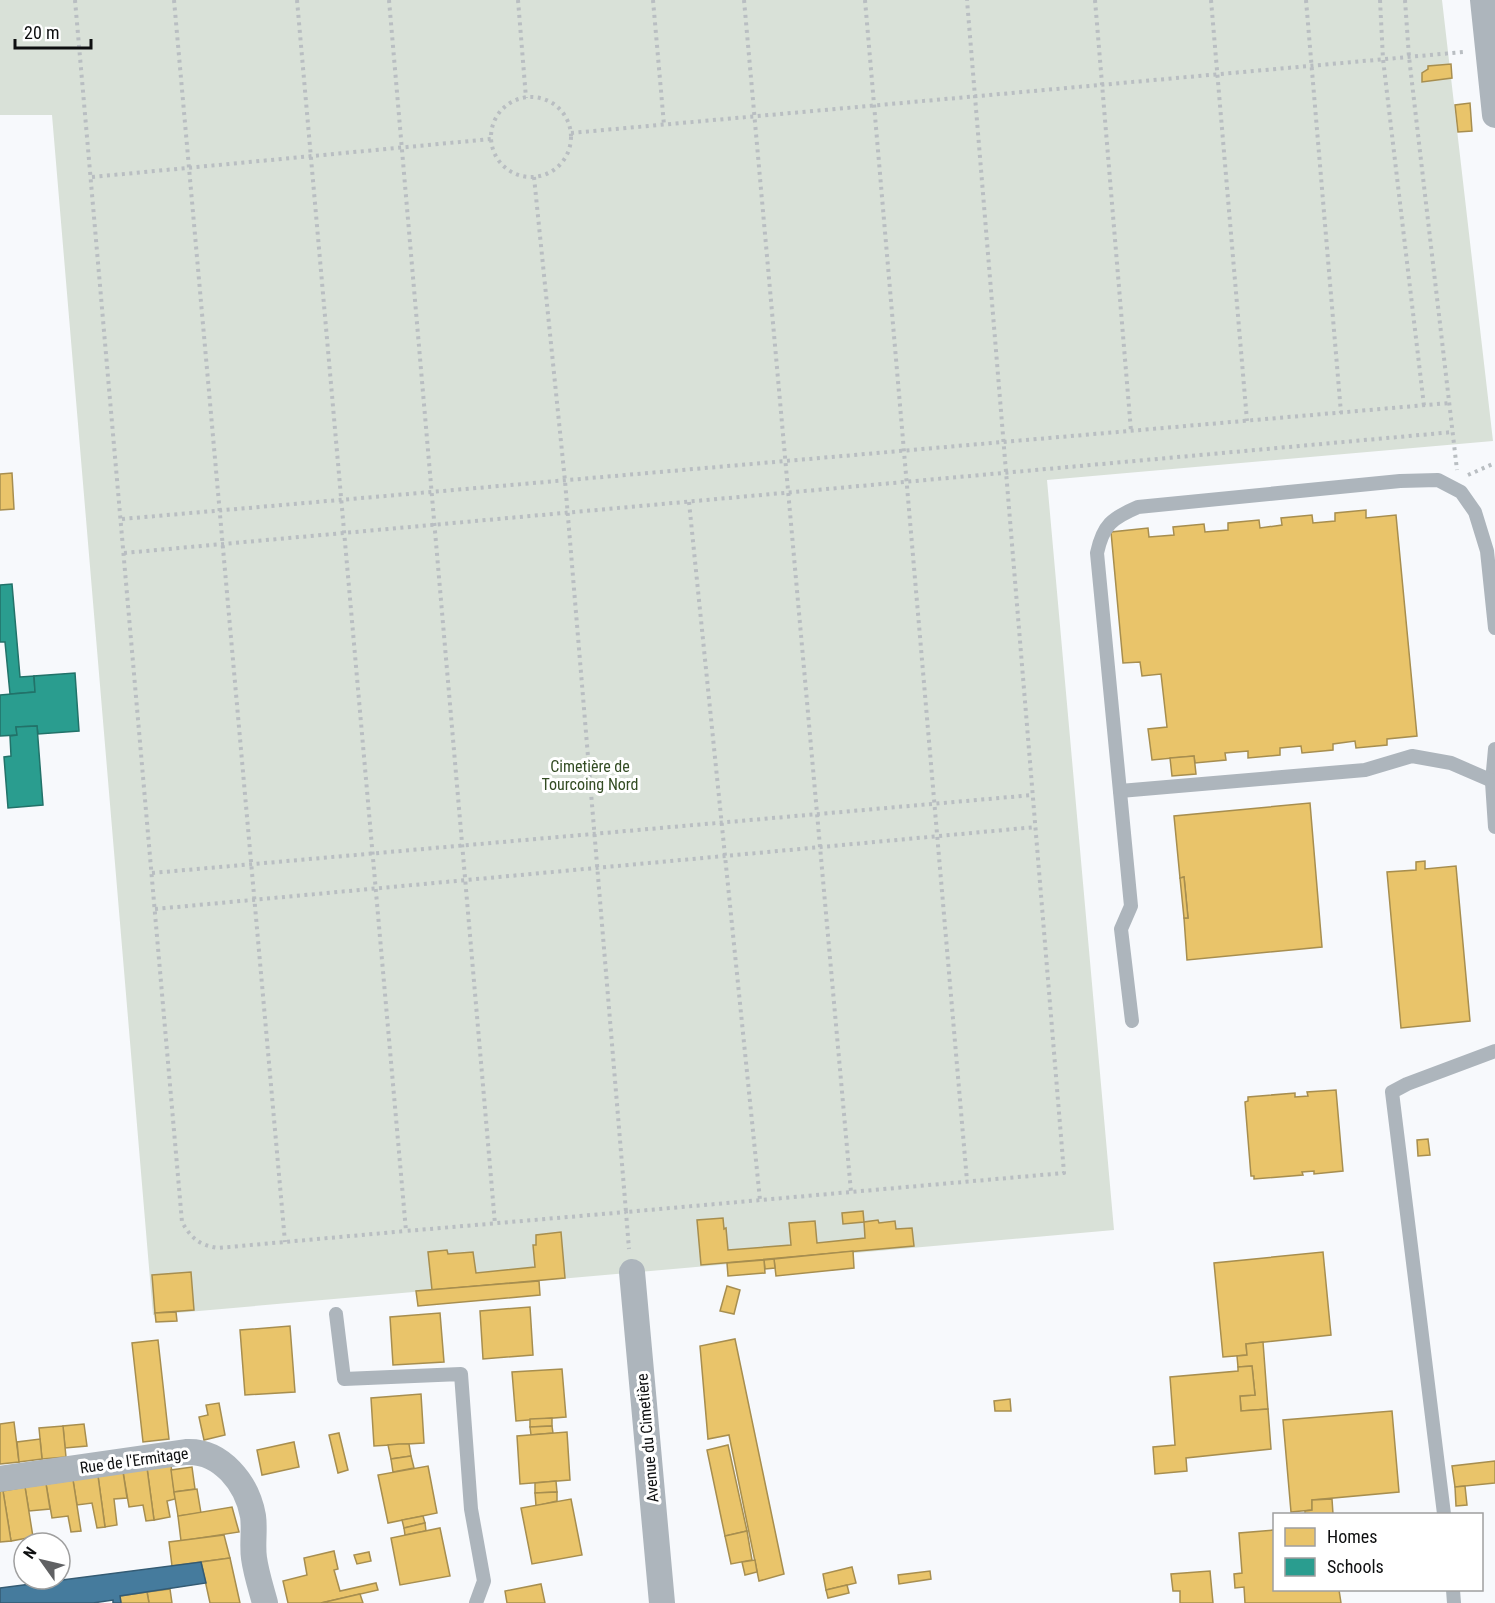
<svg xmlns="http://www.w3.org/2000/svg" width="1495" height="1603" font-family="'Roboto Condensed',sans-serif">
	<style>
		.green { fill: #d9e1d8 }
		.homes { fill: #e9c46a; stroke: #a78e4f; stroke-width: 1.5 }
		.schools { fill: #2a9d8f; stroke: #227269; stroke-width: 1.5 }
		.public { fill: #457b9d; stroke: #345b73; stroke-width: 1.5 }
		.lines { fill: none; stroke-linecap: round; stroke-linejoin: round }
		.path { stroke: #b9bec2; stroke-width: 4; stroke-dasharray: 3 4.5; stroke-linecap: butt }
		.service { stroke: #adb5bc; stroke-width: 14 }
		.minor { stroke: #adb5bc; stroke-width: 26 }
		.labels { text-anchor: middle; stroke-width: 6; stroke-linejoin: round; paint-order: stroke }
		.park-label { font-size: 16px; fill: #334c23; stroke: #fff }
		.street-label { font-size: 16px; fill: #0e0f10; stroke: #fff }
	</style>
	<rect width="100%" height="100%" fill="#f7f9fc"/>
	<!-- green -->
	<path class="green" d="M 0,0 L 1442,0 L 1493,441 L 1047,480 L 1114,1230 L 153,1315 L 52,115 L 0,115 Z"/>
	<!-- homes -->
	<g class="homes">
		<path d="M 1451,64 L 1452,78 L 1422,82 L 1422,73 L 1428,69 L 1428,66 Z"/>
		<path d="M 1470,103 L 1472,131 L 1458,132 L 1455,105 Z"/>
		<path d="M 12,473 L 14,509 L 0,510 L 0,474 Z"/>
		<path d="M 1366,510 L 1366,518 L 1396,515 L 1417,736 L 1387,739 L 1387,745 L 1356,748 L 1355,741 L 1333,744 L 1333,750 L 1302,753 L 1301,746 L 1280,748 L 1280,755 L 1248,758 L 1248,751 L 1225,753 L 1226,760 L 1195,763 L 1194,756 L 1152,760 L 1148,729 L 1167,727 L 1161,674 L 1142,676 L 1140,662 L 1123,663 L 1111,532 L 1148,528 L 1149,537 L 1174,535 L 1173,527 L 1204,524 L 1205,532 L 1228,530 L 1228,523 L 1259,520 L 1260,528 L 1282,525 L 1281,518 L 1312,515 L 1313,523 L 1335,521 L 1335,513 Z"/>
		<path d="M 1194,756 L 1196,774 L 1172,776 L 1170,758 Z"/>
		<path d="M 1310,803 L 1322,947 L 1187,960 L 1184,918 L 1188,918 L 1184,877 L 1180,878 L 1174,816 Z"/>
		<path d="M 1425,861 L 1425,869 L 1456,866 L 1470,1021 L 1401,1028 L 1387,872 L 1416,870 L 1416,862 Z"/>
		<path d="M 1184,877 L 1188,918 L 1184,918 L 1180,878 Z"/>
		<path d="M 1336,1090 L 1343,1171 L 1314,1174 L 1314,1171 L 1302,1172 L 1303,1175 L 1254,1179 L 1254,1176 L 1251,1176 L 1245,1102 L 1248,1101 L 1248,1097 L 1295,1093 L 1295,1097 L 1308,1096 L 1307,1092 Z"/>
		<path d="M 1428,1139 L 1430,1155 L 1418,1156 L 1417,1140 Z"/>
		<path d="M 863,1211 L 864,1222 L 843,1224 L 842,1213 Z"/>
		<path d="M 723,1218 L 724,1229 L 726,1228 L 728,1250 L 791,1245 L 789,1223 L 815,1221 L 817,1243 L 865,1238 L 864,1222 L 878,1220 L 879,1223 L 895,1221 L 896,1229 L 912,1228 L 914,1246 L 701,1265 L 697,1220 Z"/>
		<path d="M 561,1232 L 565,1278 L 432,1290 L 428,1252 L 447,1250 L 448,1254 L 473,1252 L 476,1273 L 535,1267 L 533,1245 L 536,1245 L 536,1235 Z"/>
		<path d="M 853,1251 L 854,1268 L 776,1276 L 774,1259 Z"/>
		<path d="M 1323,1252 L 1331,1335 L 1246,1344 L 1247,1355 L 1223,1357 L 1214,1263 Z"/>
		<path d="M 774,1259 L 775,1268 L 765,1269 L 764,1260 Z"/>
		<path d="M 764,1260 L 765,1273 L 728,1276 L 727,1263 Z"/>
		<path d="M 191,1272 L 194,1310 L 155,1313 L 152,1275 Z"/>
		<path d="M 539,1281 L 540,1295 L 418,1306 L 416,1291 Z"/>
		<path d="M 727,1286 L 740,1290 L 734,1314 L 720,1311 Z"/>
		<path d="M 530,1307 L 533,1355 L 483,1359 L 480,1311 Z"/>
		<path d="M 176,1312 L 177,1321 L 156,1322 L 155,1313 Z"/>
		<path d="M 440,1313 L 444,1362 L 393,1365 L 390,1317 Z"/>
		<path d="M 290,1326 L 295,1392 L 245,1395 L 240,1330 Z"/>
		<path d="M 735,1339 L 784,1574 L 759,1581 L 729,1435 L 708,1439 L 700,1346 Z"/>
		<path d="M 158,1340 L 169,1439 L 143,1442 L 132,1343 Z"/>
		<path d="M 1263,1342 L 1268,1409 L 1241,1411 L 1240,1396 L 1255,1395 L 1252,1366 L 1238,1367 L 1237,1356 L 1247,1355 L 1246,1344 Z"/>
		<path d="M 1252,1366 L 1255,1395 L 1240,1396 L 1241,1411 L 1268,1409 L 1271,1449 L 1186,1458 L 1187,1471 L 1155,1474 L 1153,1447 L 1175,1445 L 1170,1377 L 1238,1371 L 1238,1367 Z"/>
		<path d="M 562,1369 L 566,1417 L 516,1421 L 512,1372 Z"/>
		<path d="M 421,1394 L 424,1443 L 374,1446 L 371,1398 Z"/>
		<path d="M 1010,1399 L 1011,1411 L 995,1411 L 994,1401 Z"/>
		<path d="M 219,1403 L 225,1435 L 204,1440 L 199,1417 L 208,1415 L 206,1405 Z"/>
		<path d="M 1392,1411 L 1399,1492 L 1312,1500 L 1312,1510 L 1291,1512 L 1283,1420 Z"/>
		<path d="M 552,1418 L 552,1426 L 530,1427 L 530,1419 Z"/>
		<path d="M 14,1422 L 19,1462 L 0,1464 L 0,1424 Z"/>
		<path d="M 84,1424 L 87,1446 L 65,1448 L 63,1426 Z"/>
		<path d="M 63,1426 L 66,1457 L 42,1459 L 39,1428 Z"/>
		<path d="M 552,1426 L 553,1433 L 531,1435 L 530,1427 Z"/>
		<path d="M 567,1432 L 570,1480 L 520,1484 L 517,1436 Z"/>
		<path d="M 339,1433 L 348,1470 L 338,1473 L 329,1435 Z"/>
		<path d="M 40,1439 L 42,1459 L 19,1462 L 17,1442 Z"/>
		<path d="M 294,1442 L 299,1467 L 262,1475 L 257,1450 Z"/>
		<path d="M 399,1444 L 409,1444 L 411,1456 L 391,1459 L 388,1445 Z"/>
		<path d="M 728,1445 L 747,1531 L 725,1536 L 707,1450 Z"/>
		<path d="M 411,1456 L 414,1468 L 393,1472 L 391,1459 Z"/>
		<path d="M 1495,1461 L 1495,1483 L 1455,1487 L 1452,1466 Z"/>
		<path d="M 171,1465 L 175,1499 L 167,1501 L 170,1517 L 154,1520 L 147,1468 Z"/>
		<path d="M 428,1466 L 437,1513 L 388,1523 L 378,1475 Z"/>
		<path d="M 192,1467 L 195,1489 L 174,1492 L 171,1470 Z"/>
		<path d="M 147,1468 L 154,1520 L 146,1521 L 143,1505 L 129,1507 L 123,1472 Z"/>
		<path d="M 123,1472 L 127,1498 L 114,1499 L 117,1525 L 105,1527 L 98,1476 Z"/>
		<path d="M 98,1476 L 105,1527 L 97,1528 L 92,1503 L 77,1505 L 73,1480 Z"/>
		<path d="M 73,1480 L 81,1531 L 71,1532 L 68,1516 L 52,1518 L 46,1484 Z"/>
		<path d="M 556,1481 L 557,1492 L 535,1493 L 535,1483 Z"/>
		<path d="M 46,1484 L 50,1509 L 29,1511 L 25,1487 Z"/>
		<path d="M 1465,1486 L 1467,1505 L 1456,1506 L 1455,1487 Z"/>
		<path d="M 25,1487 L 33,1537 L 11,1541 L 3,1491 Z"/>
		<path d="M 197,1489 L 201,1513 L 178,1516 L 174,1492 Z"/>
		<path d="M 0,1491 L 3,1491 L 11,1541 L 0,1542 Z"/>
		<path d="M 557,1492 L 557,1501 L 536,1506 L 535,1493 Z"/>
		<path d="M 571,1499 L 582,1555 L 532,1564 L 521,1508 Z"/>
		<path d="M 1332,1499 L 1333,1514 L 1305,1514 L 1305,1511 L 1312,1510 L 1312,1500 Z"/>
		<path d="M 232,1507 L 239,1532 L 181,1541 L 178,1516 Z"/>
		<path d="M 423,1516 L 425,1523 L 404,1528 L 402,1520 Z"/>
		<path d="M 425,1523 L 426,1531 L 405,1535 L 404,1528 Z"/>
		<path d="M 440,1528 L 450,1576 L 400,1585 L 391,1538 Z"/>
		<path d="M 1274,1530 L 1274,1590 L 1339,1590 L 1341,1603 L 1245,1603 L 1244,1587 L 1235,1588 L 1234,1574 L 1242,1573 L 1239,1533 Z"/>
		<path d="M 747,1531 L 752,1560 L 731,1564 L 725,1536 Z"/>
		<path d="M 224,1535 L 230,1558 L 172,1566 L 169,1542 Z"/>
		<path d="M 334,1551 L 338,1569 L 334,1570 L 340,1591 L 376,1583 L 378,1590 L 321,1603 L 288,1603 L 283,1581 L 307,1575 L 304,1558 Z"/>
		<path d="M 369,1552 L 371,1561 L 357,1564 L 354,1555 Z"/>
		<path d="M 230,1558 L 240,1603 L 210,1603 L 201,1562 Z"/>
		<path d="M 755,1560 L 757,1572 L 745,1575 L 742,1562 Z"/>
		<path d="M 852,1567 L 856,1583 L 826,1590 L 823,1574 Z"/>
		<path d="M 930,1571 L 931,1579 L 899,1584 L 898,1575 Z"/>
		<path d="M 1210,1571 L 1213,1603 L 1180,1603 L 1180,1591 L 1173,1591 L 1171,1574 Z"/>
		<path d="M 541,1584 L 545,1603 L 507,1603 L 505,1591 Z"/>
		<path d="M 847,1585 L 849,1593 L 828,1598 L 826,1590 Z"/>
		<path d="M 170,1589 L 172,1603 L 149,1603 L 147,1592 Z"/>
		<path d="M 147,1592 L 149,1603 L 121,1603 L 120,1596 Z"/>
		<path d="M 360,1594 L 363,1603 L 321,1603 Z"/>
	</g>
	<!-- schools -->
	<g class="schools">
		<path d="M 12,584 L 20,677 L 34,676 L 35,692 L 10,694 L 5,642 L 0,642 L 0,585 Z"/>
		<path d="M 75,673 L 79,731 L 38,734 L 37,726 L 16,727 L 17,735 L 0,736 L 0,695 L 35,692 L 34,676 Z"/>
		<path d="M 37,726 L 43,805 L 8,808 L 4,757 L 11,756 L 10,736 L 17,735 L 16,727 Z"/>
	</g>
	<!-- public -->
	<path class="public" d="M 201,1562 L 206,1583 L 120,1596 L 121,1603 L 113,1603 L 113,1600 L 93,1603 L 0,1603 L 0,1588 Z"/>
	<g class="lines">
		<!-- path -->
		<g class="path">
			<path d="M 75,0 L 182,1222 C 191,1238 199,1245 218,1248 L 406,1231"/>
			<path d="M 174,0 L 285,1242"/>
			<path d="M 297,0 L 406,1231 L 626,1212 L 629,1249"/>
			<path d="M 389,0 L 495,1224"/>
			<path d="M 518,0 L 526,98"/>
			<path d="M 653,0 L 664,125"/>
			<path d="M 744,0 L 851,1192"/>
			<path d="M 865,0 L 967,1181"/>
			<path d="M 1095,0 L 1131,431"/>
			<path d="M 1211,0 L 1247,421"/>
			<path d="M 1306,0 L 1341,413"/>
			<path d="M 1380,0 L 1383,59 L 1424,406"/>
			<path d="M 1405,0 L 1409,57 L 1457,470"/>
			<circle cx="531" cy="137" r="40"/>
			<path d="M 571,133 L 1463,52"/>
			<path d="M 92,177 L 491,139"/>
			<path d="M 534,177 L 565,481 L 626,1212 L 1064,1173 L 967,0"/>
			<path d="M 1468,475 L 1495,463"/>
			<path d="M 689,502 L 760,1200"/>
			<path d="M 122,519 L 1449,403"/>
			<path d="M 124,553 L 1453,432"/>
			<path d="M 152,873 L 1033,795"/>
			<path d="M 155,909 L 1036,827"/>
		</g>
		<!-- service -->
		<g class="service">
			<path d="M 1495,749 L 1492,782 L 1495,827"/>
			<path d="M 1120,791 L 1365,770 L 1412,756 L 1451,763 L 1495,782"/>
			<path d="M 1132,1021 L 1121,929 L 1131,906 L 1097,553 C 1103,525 1112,518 1138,507 L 1400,481 L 1438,480 L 1461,492 L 1475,512 L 1487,551 L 1495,628"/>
			<path d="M 336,1314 L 344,1379 L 461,1374 L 471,1509 L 484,1581 L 476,1603"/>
			<path d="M 1444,1514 L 1392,1092 L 1407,1084 L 1495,1051"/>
			<path d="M 1453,1590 L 1454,1603"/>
		</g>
		<!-- minor -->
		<g class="minor">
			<path d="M 1483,0 L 1495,115"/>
			<path d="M 632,1272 L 662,1603"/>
			<path d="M 0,1479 L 186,1452 C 221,1450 247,1483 253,1516 C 255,1530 252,1544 254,1558 C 256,1573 261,1588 265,1603"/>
		</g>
	</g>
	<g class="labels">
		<!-- park labels -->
		<g class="park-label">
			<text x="590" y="772">Cimetière de<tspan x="590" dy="18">Tourcoing Nord</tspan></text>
		</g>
		<!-- street labels -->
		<g class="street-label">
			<text transform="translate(647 1438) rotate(-95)" y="6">Avenue du Cimetière</text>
			<text transform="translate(134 1460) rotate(-8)" y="6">Rue de l'Ermitage</text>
		</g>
	</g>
	<!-- legend -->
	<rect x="1273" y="1513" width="210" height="78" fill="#ffffff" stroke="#9f9f9f" stroke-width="1.5"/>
	<rect x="1285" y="1528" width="30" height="18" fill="#e9c46a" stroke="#9f9f9f" stroke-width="1.5"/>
	<text x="1327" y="1543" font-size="18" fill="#0e0f10">Homes</text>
	<rect x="1285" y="1558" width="30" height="18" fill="#2a9d8f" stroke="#9f9f9f" stroke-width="1.5"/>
	<text x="1327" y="1573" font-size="18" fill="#0e0f10">Schools</text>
	<!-- north arrow -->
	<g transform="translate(42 1561) rotate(304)"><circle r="28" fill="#ffffff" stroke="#9f9f9f" stroke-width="1.5"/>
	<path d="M0-4.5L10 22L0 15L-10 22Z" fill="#606163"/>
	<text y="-9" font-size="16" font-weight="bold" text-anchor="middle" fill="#0e0f10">N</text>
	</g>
	<!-- scale -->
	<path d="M15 39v9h76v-9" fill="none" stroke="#0e0f10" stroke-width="3"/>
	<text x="24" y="39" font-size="18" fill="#0e0f10" stroke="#ffffff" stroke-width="4.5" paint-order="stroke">20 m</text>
</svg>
